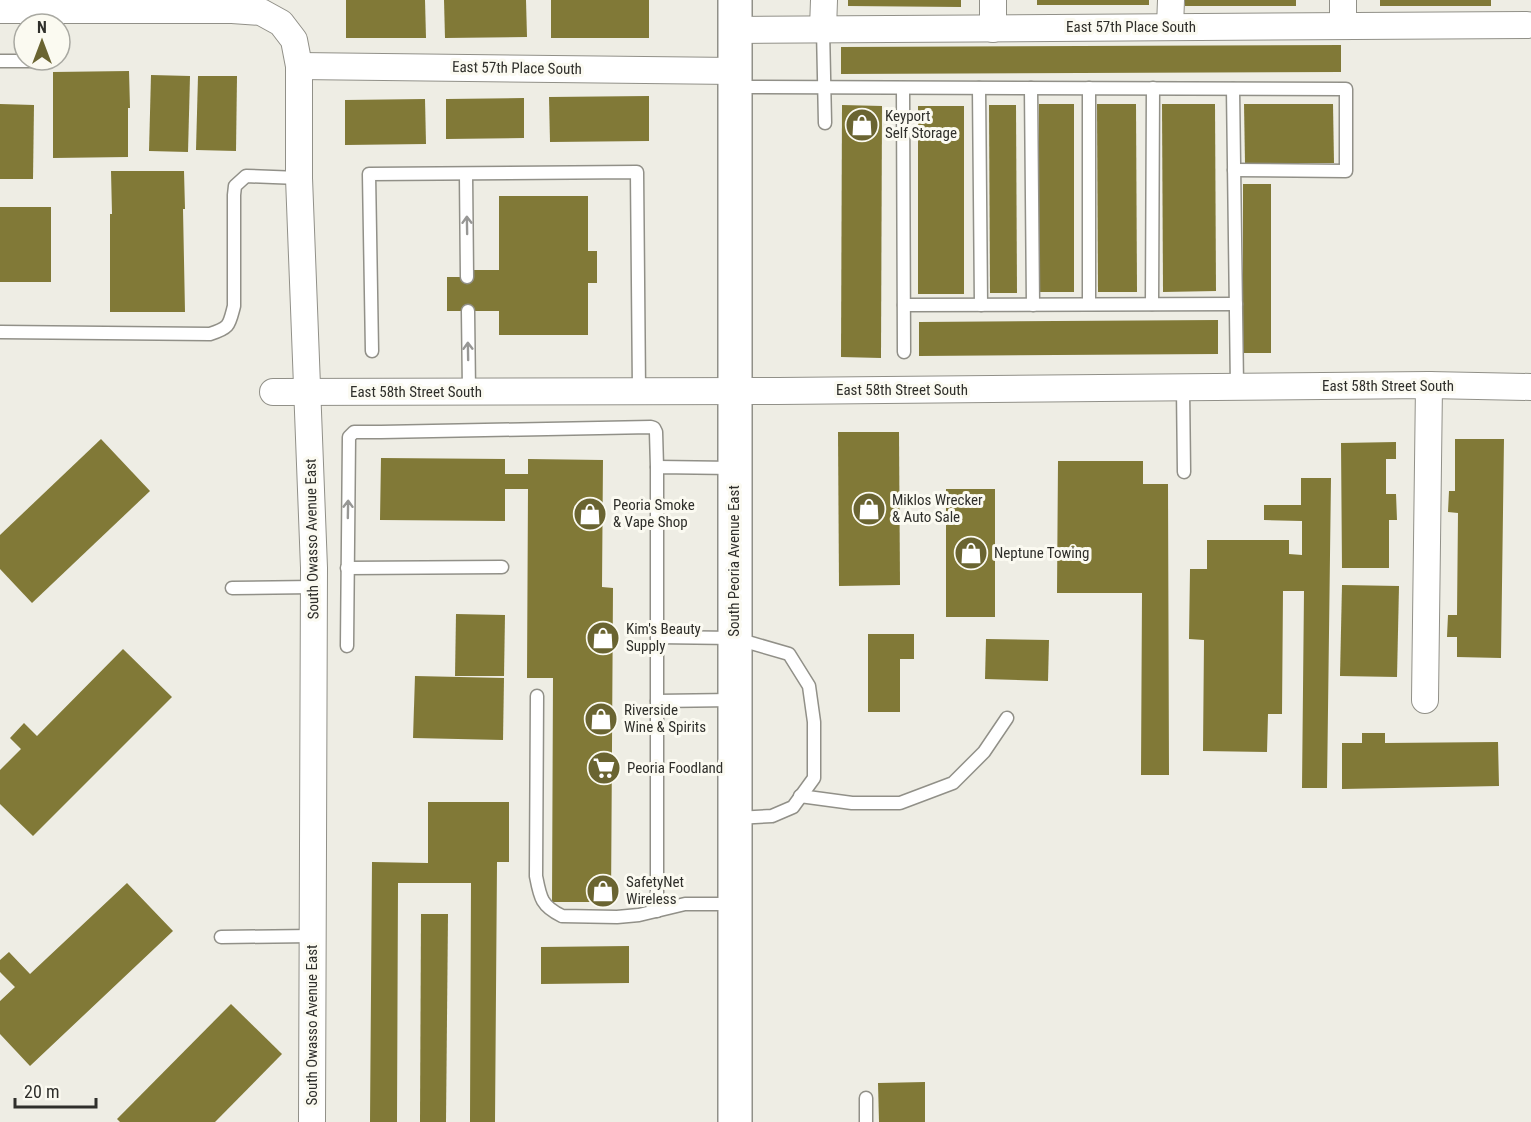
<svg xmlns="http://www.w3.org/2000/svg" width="1531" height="1122" font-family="'Roboto Condensed',sans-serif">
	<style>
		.building { fill: #817937 }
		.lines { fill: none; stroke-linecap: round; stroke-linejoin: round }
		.service-casing { stroke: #919088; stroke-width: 15 }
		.minor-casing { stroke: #919088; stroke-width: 28 }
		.secondary-casing { stroke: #919088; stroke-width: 36 }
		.service { stroke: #fff; stroke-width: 12 }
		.minor { stroke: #fff; stroke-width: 26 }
		.secondary { stroke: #fff; stroke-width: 33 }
		.oneway { stroke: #979795 }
		.labels { text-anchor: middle; stroke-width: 6; stroke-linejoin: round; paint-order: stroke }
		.street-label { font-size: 15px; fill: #2f2f2b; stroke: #fbfaf1 }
		.poi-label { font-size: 15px; fill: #2f2f2b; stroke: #fbfaf1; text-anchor: start }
	</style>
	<rect width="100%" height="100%" fill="#eeede4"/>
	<!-- building -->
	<g class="building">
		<path d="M 346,0 L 425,0 L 426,38 L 346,38 Z"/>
		<path d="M 444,0 L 526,0 L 527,37 L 445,38 Z"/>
		<rect x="551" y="0" width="98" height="38"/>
		<path d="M 848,0 L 961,0 L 961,7 L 848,6 Z"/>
		<rect x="1037" y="0" width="112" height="5"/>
		<rect x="1185" y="0" width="111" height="6"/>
		<rect x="1380" y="0" width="111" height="6"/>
		<path d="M 1341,45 L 1341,72 L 841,74 L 841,47 Z"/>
		<path d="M 129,71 L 130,108 L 128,108 L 128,157 L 53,158 L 53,72 Z"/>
		<path d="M 151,75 L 190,76 L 188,152 L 149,151 Z"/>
		<path d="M 198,76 L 237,76 L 236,151 L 196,150 Z"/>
		<path d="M 649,96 L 649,141 L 550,142 L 549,97 Z"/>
		<path d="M 524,98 L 524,138 L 446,139 L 446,99 Z"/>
		<path d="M 425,99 L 426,144 L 345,145 L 345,100 Z"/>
		<path d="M 0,104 L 34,105 L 33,179 L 0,179 Z"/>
		<rect x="1039" y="104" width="35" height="188"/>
		<path d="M 1097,104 L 1136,104 L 1137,292 L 1098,292 Z"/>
		<path d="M 1162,104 L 1215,104 L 1216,291 L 1163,292 Z"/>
		<path d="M 1244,104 L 1333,104 L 1334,163 L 1245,163 Z"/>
		<path d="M 842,105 L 882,106 L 881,358 L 841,357 Z"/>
		<path d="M 989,105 L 1016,105 L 1017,293 L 990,293 Z"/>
		<rect x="918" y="106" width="46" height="188"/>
		<path d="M 111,171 L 184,171 L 185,209 L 183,209 L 185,312 L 110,312 L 110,214 L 112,214 Z"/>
		<rect x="1243" y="184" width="28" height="169"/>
		<path d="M 499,196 L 588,196 L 588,251 L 597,251 L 597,283 L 588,283 L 588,335 L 499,335 L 499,311 L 447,311 L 447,277 L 471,277 L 471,270 L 499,270 Z"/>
		<rect x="0" y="207" width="51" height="75"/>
		<path d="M 1218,320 L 1218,354 L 919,356 L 919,322 Z"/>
		<path d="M 838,432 L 899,432 L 900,585 L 839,586 Z"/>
		<path d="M 101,439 L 150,491 L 32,603 L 0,569 L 0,535 Z"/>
		<path d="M 1455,439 L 1504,439 L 1501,658 L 1457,657 L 1457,637 L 1447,637 L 1448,615 L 1457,615 L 1458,513 L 1448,512 L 1449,491 L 1455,491 Z"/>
		<path d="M 1396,442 L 1396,459 L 1386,459 L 1386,494 L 1396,494 L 1397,520 L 1389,520 L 1389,568 L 1342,568 L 1341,443 Z"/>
		<path d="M 381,458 L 505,459 L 505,474 L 528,474 L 528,459 L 603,460 L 602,587 L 613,588 L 611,902 L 552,902 L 553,678 L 527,678 L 528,489 L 505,489 L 505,521 L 380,520 Z"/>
		<path d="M 1058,461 L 1143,461 L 1143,484 L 1168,484 L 1169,775 L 1141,775 L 1142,593 L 1057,593 Z"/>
		<path d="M 1301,478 L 1331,478 L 1327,788 L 1302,788 L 1304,591 L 1283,591 L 1282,714 L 1268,714 L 1267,752 L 1203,751 L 1204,640 L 1189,639 L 1190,569 L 1207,569 L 1207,540 L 1289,540 L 1289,554 L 1302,555 L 1302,521 L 1264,520 L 1264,505 L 1301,505 Z"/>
		<rect x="946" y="489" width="49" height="128"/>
		<path d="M 1342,585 L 1399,586 L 1397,677 L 1340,676 Z"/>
		<path d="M 456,614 L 505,615 L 504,676 L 455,676 Z"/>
		<path d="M 868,634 L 914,634 L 914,659 L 900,659 L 900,712 L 868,712 Z"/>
		<path d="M 986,639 L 1049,640 L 1048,681 L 985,679 Z"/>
		<path d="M 123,649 L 172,697 L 33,836 L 0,804 L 0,770 L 21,749 L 10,738 L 24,723 L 37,736 Z"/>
		<path d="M 415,676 L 504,678 L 503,740 L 413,738 Z"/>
		<path d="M 1362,733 L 1385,733 L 1385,743 L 1498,742 L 1499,786 L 1342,789 L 1342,743 L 1362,743 Z"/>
		<path d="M 428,802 L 509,802 L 509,862 L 497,862 L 495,1122 L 470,1122 L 471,883 L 398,883 L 397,1122 L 370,1122 L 372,862 L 428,863 Z"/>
		<path d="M 127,883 L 173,931 L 30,1066 L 0,1034 L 0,1001 L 15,987 L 0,972 L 0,960 L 9,952 L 30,974 Z"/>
		<path d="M 421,914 L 448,914 L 446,1122 L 420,1122 Z"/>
		<path d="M 629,946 L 629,983 L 541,984 L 541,947 Z"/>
		<path d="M 231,1004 L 282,1054 L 215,1122 L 120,1122 L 117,1119 Z"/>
		<path d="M 925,1082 L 925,1122 L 879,1122 L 878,1083 Z"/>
	</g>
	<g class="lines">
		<!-- service casing -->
		<g class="service-casing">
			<g id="service">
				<path d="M 823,29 L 825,123"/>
				<path d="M 0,61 L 44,61"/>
				<path d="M 736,87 L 1346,89 L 1346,171 L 1234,170"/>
				<path d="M 903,88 L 904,352"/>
				<path d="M 979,88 L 981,305"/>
				<path d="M 1031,88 L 1033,305"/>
				<path d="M 1089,88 L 1089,304"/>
				<path d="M 1233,89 L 1237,387"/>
				<path d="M 466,174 L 467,277"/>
				<path d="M 1152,304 L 1153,88"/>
				<path d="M 904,305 L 1236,304"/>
				<path d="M 468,311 L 469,391"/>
				<path d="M 0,332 L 210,334 C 230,328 229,325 234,306 L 234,195 L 235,186 L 246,176 L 299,178"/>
				<path d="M 372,351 L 369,174 L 637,172 L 639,391"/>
				<path d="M 1183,388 L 1184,472"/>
				<path d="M 347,568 L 502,567"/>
				<path d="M 232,588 L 314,587"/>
				<path d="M 657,637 L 734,638 L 789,654 L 809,686 L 814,722 L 814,778 L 793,807 L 772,816 L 736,818"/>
				<path d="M 347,646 L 349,437 L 354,432 L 381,432 L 651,427 L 654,428 L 656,432 L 657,467"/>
				<path d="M 537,696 L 536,876 C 540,897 541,906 562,916 L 617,917 L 639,915 L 685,904 L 733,904"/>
				<path d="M 657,701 L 733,700"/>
				<path d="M 800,796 L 852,803 L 900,803 L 953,783 L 984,752 L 1007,718"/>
				<path d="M 657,911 L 657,467 L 734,468"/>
				<path d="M 221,937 L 313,936"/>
				<path d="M 866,1098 L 866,1122"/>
			</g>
		</g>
		<!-- minor casing -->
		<g class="minor-casing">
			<g id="minor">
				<path d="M 993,0 L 993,29"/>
				<path d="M 0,10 L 232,10 L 261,12 L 281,23 L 294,40 L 299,66 L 299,178 L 314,568 L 312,1122"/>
				<path d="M 1343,26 L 1343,0"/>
				<path d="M 1170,27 L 1171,0"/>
				<path d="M 823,29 L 824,0"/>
				<path d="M 735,30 L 1527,25"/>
				<path d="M 299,66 L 735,71"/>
				<path d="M 273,392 L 778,391 L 1429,385 L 1531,387"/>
				<path d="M 1425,700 L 1429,385"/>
			</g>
		</g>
		<!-- secondary casing -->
		<g class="secondary-casing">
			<path id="secondary" d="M 735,0 L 735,1122"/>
		</g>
		<!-- service -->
		<use href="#service" class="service"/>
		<!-- minor -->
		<use href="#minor" class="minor"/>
		<!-- secondary -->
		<use href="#secondary" class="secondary"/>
	</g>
	<!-- one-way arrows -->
	<defs><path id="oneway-shaft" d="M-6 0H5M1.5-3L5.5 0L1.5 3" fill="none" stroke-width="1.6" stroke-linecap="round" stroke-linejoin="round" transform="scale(1.5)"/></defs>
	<g class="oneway">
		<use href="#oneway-shaft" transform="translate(467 225) rotate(-91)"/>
		<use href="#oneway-shaft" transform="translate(468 351) rotate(-91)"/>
		<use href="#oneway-shaft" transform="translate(348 509) rotate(-89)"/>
	</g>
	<!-- icons -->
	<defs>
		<g id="shop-disc" transform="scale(1.725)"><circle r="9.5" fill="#6a6431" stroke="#fbfaf1"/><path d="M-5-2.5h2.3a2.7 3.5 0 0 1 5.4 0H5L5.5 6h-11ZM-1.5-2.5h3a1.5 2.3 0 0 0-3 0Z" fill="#fff"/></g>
		<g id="supermarket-disc" transform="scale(1.725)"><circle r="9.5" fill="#6a6431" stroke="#fbfaf1"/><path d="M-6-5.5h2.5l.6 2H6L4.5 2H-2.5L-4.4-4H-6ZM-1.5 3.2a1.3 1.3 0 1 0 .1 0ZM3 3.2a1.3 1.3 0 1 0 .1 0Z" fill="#fff"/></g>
	</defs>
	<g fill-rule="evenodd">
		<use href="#shop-disc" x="862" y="125"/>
		<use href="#shop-disc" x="869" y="509"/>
		<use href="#shop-disc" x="590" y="514"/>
		<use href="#shop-disc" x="971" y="553"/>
		<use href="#shop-disc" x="603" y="638"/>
		<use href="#shop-disc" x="601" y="719"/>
		<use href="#supermarket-disc" x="604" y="768"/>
		<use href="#shop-disc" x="603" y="891"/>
	</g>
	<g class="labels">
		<!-- street labels -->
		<g class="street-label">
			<text x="1131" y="32">East 57th Place South</text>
			<text transform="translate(517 68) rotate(1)" y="5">East 57th Place South</text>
			<text x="1388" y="391">East 58th Street South</text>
			<text x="902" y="395">East 58th Street South</text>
			<text x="416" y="397">East 58th Street South</text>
			<text transform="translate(312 539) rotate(-91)" y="5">South Owasso Avenue East</text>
			<text transform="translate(734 561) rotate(-90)" y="5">South Peoria Avenue East</text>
			<text transform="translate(312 1025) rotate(-90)" y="5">South Owasso Avenue East</text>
		</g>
		<!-- poi labels -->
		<g class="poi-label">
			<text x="885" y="121">Keyport<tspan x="885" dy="17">Self Storage</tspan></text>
			<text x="892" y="505">Miklos Wrecker<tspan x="892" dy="17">&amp; Auto Sale</tspan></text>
			<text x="613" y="510">Peoria Smoke<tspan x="613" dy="17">&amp; Vape Shop</tspan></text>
			<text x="994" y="558">Neptune Towing</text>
			<text x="626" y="634">Kim's Beauty<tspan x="626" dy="17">Supply</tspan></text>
			<text x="624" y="715">Riverside<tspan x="624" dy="17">Wine &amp; Spirits</tspan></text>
			<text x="627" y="773">Peoria Foodland</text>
			<text x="626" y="887">SafetyNet<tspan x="626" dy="17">Wireless</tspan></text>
		</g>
	</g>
	<!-- north arrow -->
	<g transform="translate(42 42)"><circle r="28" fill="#fbfaf1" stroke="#a9a9a2" stroke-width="1.5"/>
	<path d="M0-4.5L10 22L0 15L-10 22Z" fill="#6a6431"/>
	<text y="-9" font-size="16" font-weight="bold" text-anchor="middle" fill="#2f2f2b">N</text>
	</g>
	<!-- scale -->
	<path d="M15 1098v9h81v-9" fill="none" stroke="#2f2f2b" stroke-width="3"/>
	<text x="24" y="1098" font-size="18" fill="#2f2f2b" stroke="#fbfaf1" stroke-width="4.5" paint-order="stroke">20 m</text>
</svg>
